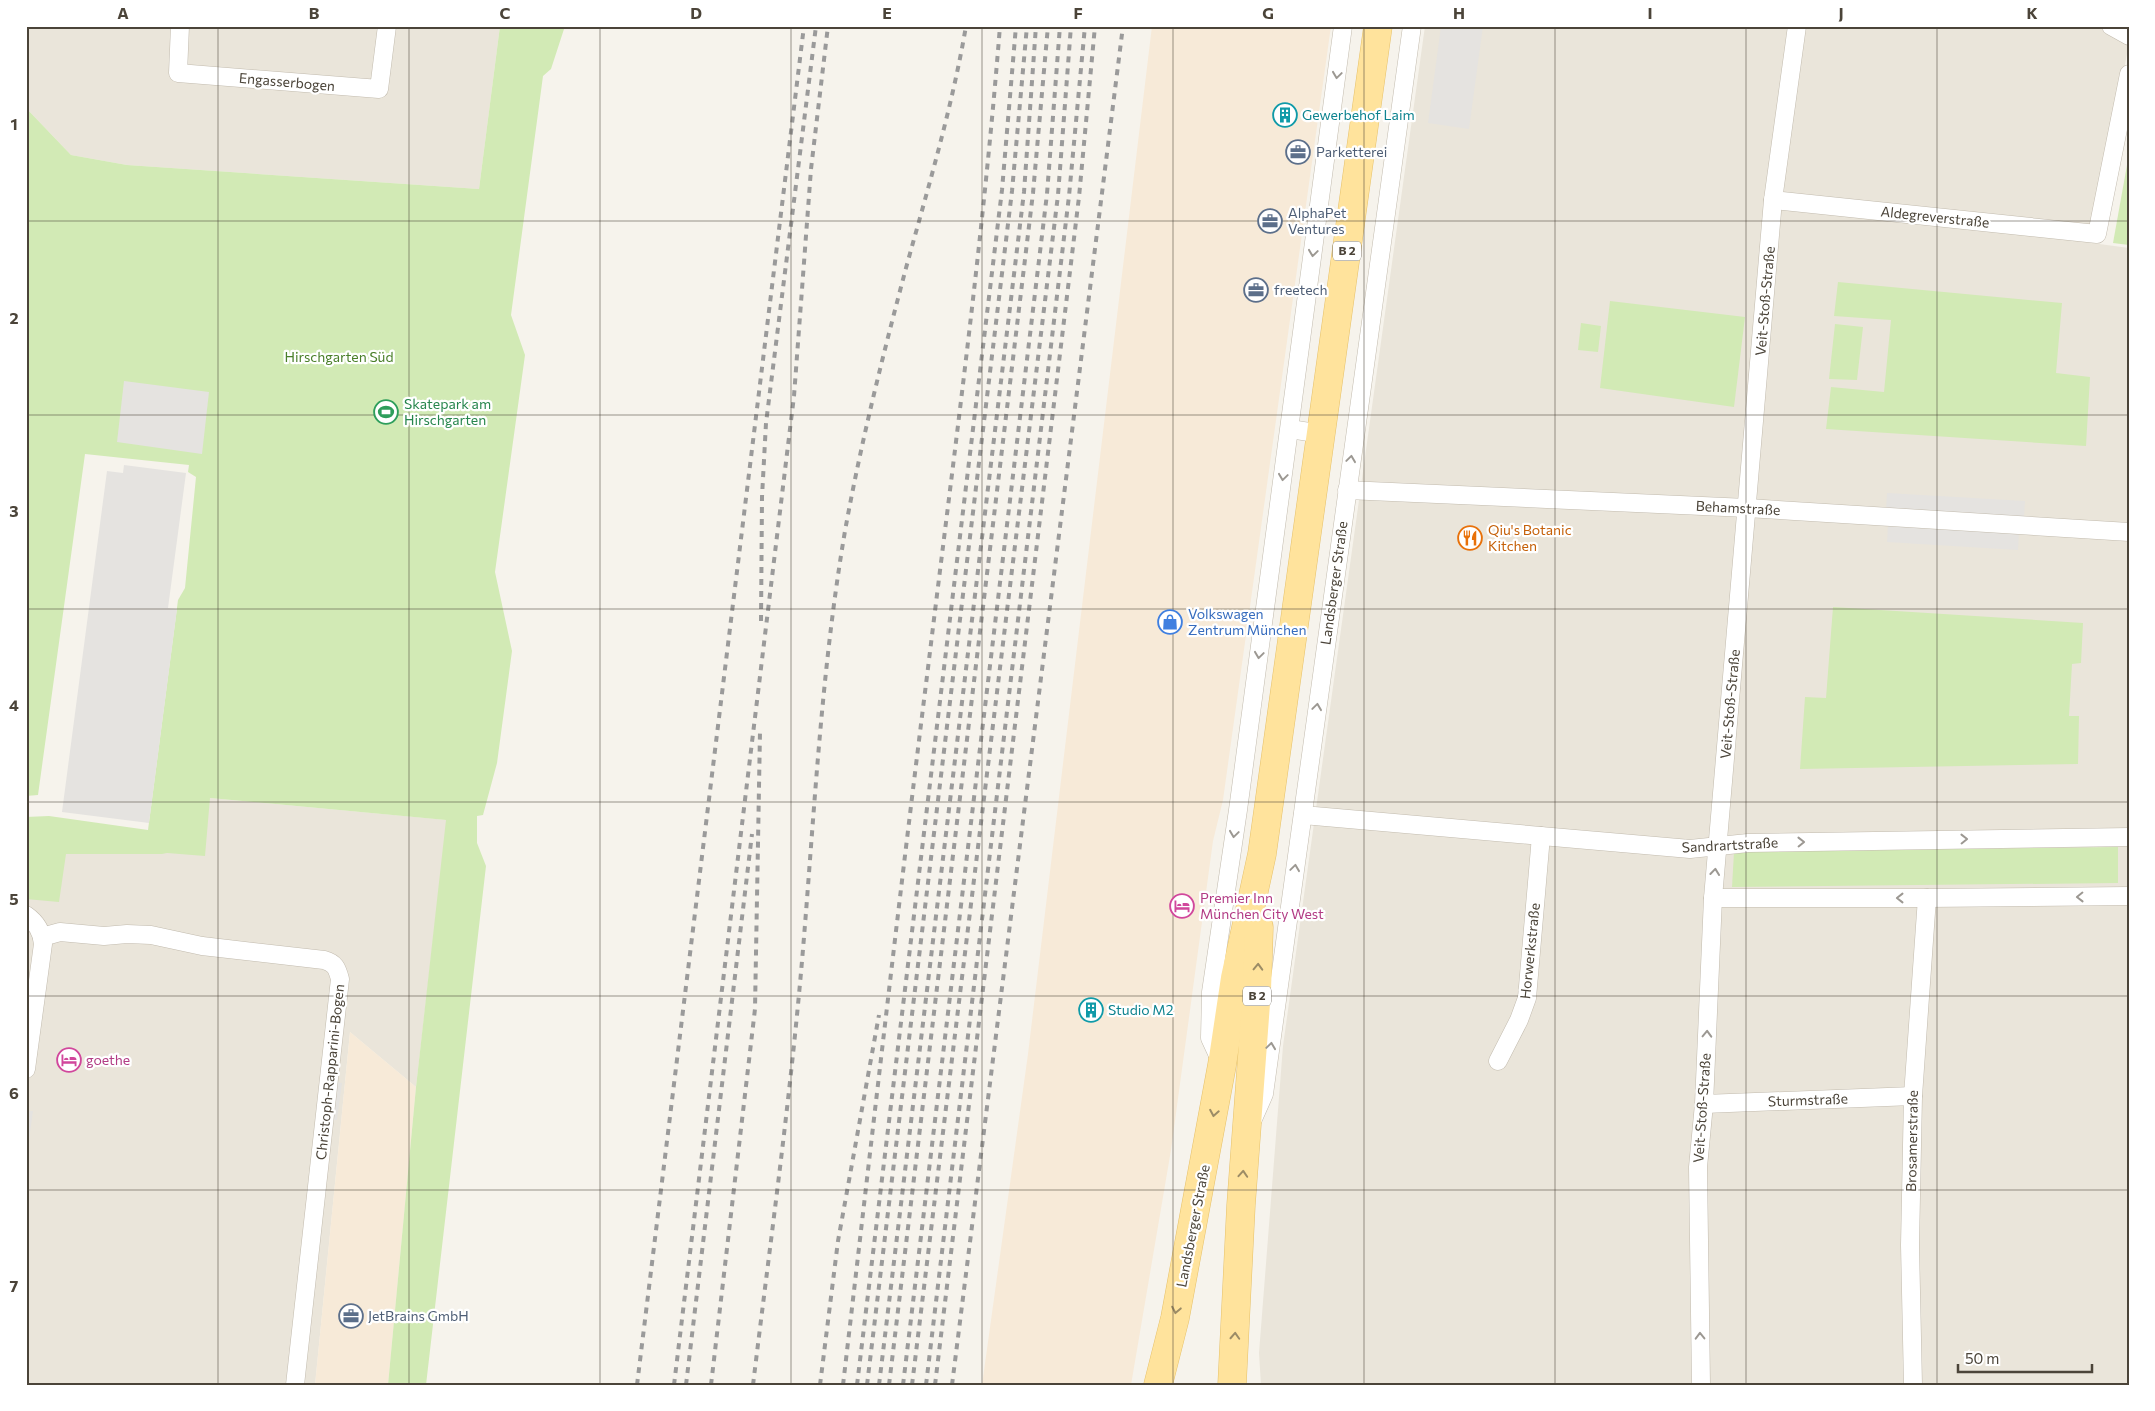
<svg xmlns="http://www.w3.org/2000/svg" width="2155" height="1411" font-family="Commissioner,sans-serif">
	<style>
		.residential { fill: #eae5da }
		.commercial { fill: #f7ead8 }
		.green { fill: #d2eab5 }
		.parking { fill: #e5e3e0 }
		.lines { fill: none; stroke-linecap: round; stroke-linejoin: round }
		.street-casing { stroke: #c2bbae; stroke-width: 19 }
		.primary-casing { stroke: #e6c16a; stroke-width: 29 }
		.street { stroke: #fff; stroke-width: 18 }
		.primary { stroke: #ffe39c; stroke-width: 28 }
		.rail { stroke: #9a9a9a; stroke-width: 4; stroke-dasharray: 6 6; stroke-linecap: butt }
		.oneway { stroke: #9c9892 }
		.oneway2 { stroke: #9c8c66 }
		.grid { fill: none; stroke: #4b4439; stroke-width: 1; stroke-opacity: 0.55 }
		.labels { text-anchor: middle; stroke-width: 4.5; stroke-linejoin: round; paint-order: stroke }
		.shield { fill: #fff; stroke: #817c74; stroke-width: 1 }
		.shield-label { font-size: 12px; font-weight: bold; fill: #4b4439 }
		.street-label { font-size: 14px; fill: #4b4439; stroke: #fff }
		.culture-label { font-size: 14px; fill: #0d838f; stroke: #fff; text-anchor: start }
		.service-label { font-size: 14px; fill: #4e5e75; stroke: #fff; text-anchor: start }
		.park-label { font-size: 14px; fill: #4a7f2a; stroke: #fff }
		.leisure-label { font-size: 14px; fill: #27864d; stroke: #fff; text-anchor: start }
		.food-label { font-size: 14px; fill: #c56008; stroke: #fff; text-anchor: start }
		.shop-label { font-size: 14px; fill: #366cbe; stroke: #fff; text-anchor: start }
		.hotel-label { font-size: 14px; fill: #b23c85; stroke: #fff; text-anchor: start }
		.neatline { fill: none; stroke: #4b4439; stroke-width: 2 }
		.grid-label { font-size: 16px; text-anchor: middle; font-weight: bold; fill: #4b4439 }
	</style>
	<rect width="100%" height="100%" fill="#f6f3ec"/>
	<!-- residential -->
	<g class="residential">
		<path d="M 26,26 L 500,26 L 479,189 L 127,165 L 71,155 L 26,108 Z"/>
		<path d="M 1425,26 L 2129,26 L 2129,43 L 2092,243 L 2129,248 L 2129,1385 L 1261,1385 L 1259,1353 L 1283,1046 Z"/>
		<path d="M 210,798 L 447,820 L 416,1087 L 350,1032 L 315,1385 L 26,1385 L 26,843 L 152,851 Z"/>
	</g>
	<!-- commercial -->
	<g class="commercial">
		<path d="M 1152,26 L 1331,26 L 1223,800 L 1213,841 L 1171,1150 L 1131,1385 L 982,1385 L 1028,1054 Z"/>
		<path d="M 350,1032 L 416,1087 L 388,1385 L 315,1385 Z"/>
	</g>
	<!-- green -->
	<g class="green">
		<path d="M 500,26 L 565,26 L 551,69 L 543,76 L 511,315 L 525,355 L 495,572 L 512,651 L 497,763 L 483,815 L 477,816 L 477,843 L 486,866 L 426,1385 L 388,1385 L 416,1087 L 446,820 L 210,798 L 205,856 L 167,853 L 162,854 L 66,854 L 59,902 L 26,899 L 26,817 L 49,816 L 148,830 L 178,600 L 185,588 L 196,477 L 188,472 L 189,465 L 85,454 L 38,795 L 26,796 L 26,108 L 71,155 L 127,165 L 479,189 Z"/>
		<path d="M 2129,154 L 2129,245 L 2113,243 Z"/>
		<path d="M 1838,282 L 2062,303 L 2056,373 L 2090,377 L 2086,446 L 1826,429 L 1831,387 L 1884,392 L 1891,320 L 1834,316 Z"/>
		<path d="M 1610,301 L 1745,317 L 1734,407 L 1600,388 Z"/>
		<path d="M 1581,323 L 1601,326 L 1598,352 L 1578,350 Z"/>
		<path d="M 1835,324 L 1863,327 L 1857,380 L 1829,379 Z"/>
		<path d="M 1833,607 L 2083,623 L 2081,663 L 2072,664 L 2069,716 L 2079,716 L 2078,764 L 1800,769 L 1805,697 L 1826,698 Z"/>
		<path d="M 2118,847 L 2118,883 L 1732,887 L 1734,852 Z"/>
	</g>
	<!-- parking -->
	<g class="parking">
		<path d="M 1441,26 L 1483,26 L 1469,129 L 1428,123 Z"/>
		<path d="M 124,381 L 209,392 L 202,454 L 117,442 Z"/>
		<path d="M 124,465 L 186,473 L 168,608 L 177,609 L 149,823 L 62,812 L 107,471 L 123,473 Z"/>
		<path d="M 1887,493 L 2025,501 L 2024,517 L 1886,509 Z"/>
		<path d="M 1888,525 L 2019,533 L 2018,550 L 1887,542 Z"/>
		<path d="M 336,1082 L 342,1083 L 337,1120 L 332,1120 Z"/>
		<path d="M 28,1111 L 33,1111 L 26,1162 L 26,1120 Z"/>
	</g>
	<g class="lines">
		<!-- street casing -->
		<g class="street-casing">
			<g id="street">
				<path d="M 180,26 L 178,73 L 379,89 L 387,26"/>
				<path d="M 2111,26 L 2129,36"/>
				<path d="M 1773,200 L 2097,234 L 2129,74"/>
				<path d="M 1290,429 L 1322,434"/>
				<path d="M 1347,490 L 1747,508 L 2129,532"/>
				<path d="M 1303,815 L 1690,849 L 1748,843 L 2129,837"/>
				<path d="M 1713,898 L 1927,898 L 2129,896"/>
				<path d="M 26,915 C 36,922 42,932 43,944 L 26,1069"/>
				<path d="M 42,937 L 60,932 L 104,936 L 127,934 L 151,935 L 202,946 L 324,960 C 335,963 337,968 340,979 L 295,1385"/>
				<path d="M 1498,1061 L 1519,1020 L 1527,998 L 1541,836"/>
				<path d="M 1222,1064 L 1210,1038 L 1211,992 L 1238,810 L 1343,26"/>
				<path d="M 1704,1104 L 1913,1096"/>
				<path d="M 1253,1119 L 1264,1094 L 1412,26"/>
				<path d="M 1701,1385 L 1698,1167 L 1704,1104 L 1713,898 L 1773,200 L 1797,26"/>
				<path d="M 1913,1385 L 1910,1245 L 1913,1096 L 1927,898"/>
			</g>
		</g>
		<!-- primary casing -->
		<g class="primary-casing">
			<g id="primary">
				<path d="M 1158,1385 L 1175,1318 L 1222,1065 L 1235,978 L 1262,854 L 1378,26"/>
				<path d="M 1232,1385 L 1241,1205 L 1257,990 L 1259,927"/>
			</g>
		</g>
		<!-- street -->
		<use href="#street" class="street"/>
		<!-- primary -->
		<use href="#primary" class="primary"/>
		<!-- rail -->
		<g class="rail">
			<path d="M 761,621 L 762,497 L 766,423 L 816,26"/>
			<path d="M 637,1385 L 804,26"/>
			<path d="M 674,1385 L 794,396 L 811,169 L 828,26"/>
			<path d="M 686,1385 L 752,834"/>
			<path d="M 711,1385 L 755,1009 L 760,731"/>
			<path d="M 753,1385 C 771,1236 792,1087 804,937 C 815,802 822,666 845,531 C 861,442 883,355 906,268 C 928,188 952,108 966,26"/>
			<path d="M 820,1385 L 838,1241 L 879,1015"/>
			<path d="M 843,1385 C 871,1146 898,907 928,668 C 954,454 983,241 1000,26"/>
			<path d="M 857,1385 L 1002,190 L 1016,26"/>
			<path d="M 867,1385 L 1012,191 L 1027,26"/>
			<path d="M 879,1385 L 1024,192 L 1036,26"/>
			<path d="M 889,1385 L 1033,193 L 1048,26"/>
			<path d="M 903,1385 L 1047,194 L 1060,26"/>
			<path d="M 912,1385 L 1058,195 L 1071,26"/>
			<path d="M 926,1385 L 1069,196 L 1085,26"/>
			<path d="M 935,1385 L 1079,197 L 1095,26"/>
			<path d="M 952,1385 L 1123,26"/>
		</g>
	</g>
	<!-- one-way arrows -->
	<defs><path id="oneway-chevron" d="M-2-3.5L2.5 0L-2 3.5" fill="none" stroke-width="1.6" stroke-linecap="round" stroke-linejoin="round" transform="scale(1.25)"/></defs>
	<g class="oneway">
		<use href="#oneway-chevron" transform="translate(1337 75) rotate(98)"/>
		<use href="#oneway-chevron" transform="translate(1313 253) rotate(98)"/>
		<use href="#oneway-chevron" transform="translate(1351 459) rotate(-82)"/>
		<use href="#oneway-chevron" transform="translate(1283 477) rotate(98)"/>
		<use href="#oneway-chevron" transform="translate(1259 655) rotate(98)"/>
		<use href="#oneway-chevron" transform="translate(1317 707) rotate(-82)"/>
		<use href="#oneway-chevron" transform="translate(1234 834) rotate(98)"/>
		<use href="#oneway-chevron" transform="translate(1964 839) rotate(-1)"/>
		<use href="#oneway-chevron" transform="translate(1801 842) rotate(-1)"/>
		<use href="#oneway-chevron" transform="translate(1295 868) rotate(-82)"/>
		<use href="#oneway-chevron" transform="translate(1715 872) rotate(-84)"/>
		<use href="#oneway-chevron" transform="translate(2080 897) rotate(179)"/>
		<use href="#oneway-chevron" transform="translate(1900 898) rotate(-180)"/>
		<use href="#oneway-chevron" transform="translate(1707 1034) rotate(-88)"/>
		<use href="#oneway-chevron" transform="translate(1271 1046) rotate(-82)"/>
		<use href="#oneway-chevron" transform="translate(1700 1336) rotate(-91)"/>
	</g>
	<g class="oneway2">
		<use href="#oneway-chevron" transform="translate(1258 967) rotate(-88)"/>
		<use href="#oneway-chevron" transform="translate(1214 1113) rotate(100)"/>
		<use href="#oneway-chevron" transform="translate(1243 1174) rotate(-86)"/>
		<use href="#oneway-chevron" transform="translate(1176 1310) rotate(101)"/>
		<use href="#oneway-chevron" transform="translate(1235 1336) rotate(-87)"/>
	</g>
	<!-- grid -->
	<path class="grid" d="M 218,26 L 218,1385M 409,26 L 409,1385M 600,26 L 600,1385M 791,26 L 791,1385M 982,26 L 982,1385M 1173,26 L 1173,1385M 1364,26 L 1364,1385M 1555,26 L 1555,1385M 1746,26 L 1746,1385M 1937,26 L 1937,1385M 26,221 L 2129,221M 26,415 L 2129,415M 26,609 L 2129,609M 26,802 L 2129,802M 26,996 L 2129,996M 26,1190 L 2129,1190"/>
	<!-- icons -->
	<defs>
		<g id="building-ring" transform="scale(1.25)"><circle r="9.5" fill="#fff" stroke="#0f9aa8" stroke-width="1.5"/><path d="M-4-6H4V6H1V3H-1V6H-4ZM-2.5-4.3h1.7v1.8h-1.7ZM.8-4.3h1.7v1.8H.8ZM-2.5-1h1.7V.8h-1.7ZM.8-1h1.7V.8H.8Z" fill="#0f9aa8"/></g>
		<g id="office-ring" transform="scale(1.25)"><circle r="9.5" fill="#fff" stroke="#5c6f8a" stroke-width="1.5"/><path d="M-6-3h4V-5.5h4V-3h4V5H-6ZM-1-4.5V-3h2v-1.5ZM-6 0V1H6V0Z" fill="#5c6f8a"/></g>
		<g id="stadium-ring" transform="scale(1.25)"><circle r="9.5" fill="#fff" stroke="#2e9e5b" stroke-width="1.5"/><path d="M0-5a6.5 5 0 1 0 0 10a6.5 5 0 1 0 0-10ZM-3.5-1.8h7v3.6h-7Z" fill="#2e9e5b"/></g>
		<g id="restaurant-ring" transform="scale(1.25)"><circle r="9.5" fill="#fff" stroke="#e8710a" stroke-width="1.5"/><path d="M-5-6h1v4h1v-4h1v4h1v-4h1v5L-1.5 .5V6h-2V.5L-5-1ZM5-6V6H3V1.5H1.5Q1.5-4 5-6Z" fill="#e8710a"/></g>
		<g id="shop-ring" transform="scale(1.25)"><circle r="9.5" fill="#fff" stroke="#3f7fe0" stroke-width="1.5"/><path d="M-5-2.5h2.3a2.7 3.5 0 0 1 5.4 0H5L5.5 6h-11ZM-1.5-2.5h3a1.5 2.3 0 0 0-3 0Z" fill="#3f7fe0"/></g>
		<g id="hotel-ring" transform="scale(1.25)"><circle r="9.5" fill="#fff" stroke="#d1479c" stroke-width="1.5"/><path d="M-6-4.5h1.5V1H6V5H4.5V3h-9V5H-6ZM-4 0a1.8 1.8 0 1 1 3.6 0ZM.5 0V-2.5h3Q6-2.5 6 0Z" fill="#d1479c"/></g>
	</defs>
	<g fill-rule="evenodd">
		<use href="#building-ring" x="1285" y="115"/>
		<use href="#office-ring" x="1298" y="152"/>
		<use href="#office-ring" x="1270" y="221"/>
		<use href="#office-ring" x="1256" y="290"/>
		<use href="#stadium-ring" x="386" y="412"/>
		<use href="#restaurant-ring" x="1470" y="538"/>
		<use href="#shop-ring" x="1170" y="622"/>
		<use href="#hotel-ring" x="1182" y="906"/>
		<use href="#building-ring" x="1091" y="1010"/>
		<use href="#hotel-ring" x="69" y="1060"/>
		<use href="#office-ring" x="351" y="1316"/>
	</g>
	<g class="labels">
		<!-- shield labels -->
		<g class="shield">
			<rect x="1333" y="241.5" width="28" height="19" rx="4"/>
			<rect x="1243" y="986.5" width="28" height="19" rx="4"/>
		</g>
		<g class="shield-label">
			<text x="1347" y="255">B 2</text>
			<text x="1257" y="1000">B 2</text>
		</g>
		<!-- street labels -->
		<g class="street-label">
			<text transform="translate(287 82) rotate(5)" y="5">Engasserbogen</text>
			<text transform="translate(1935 217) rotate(6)" y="5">Aldegreverstraße</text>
			<text transform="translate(1765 301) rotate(-85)" y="5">Veit-Stoß-Straße</text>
			<text transform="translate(1738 508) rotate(3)" y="5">Behamstraße</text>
			<text transform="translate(1334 583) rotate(-82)" y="5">Landsberger Straße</text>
			<text transform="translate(1730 704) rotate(-85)" y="5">Veit-Stoß-Straße</text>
			<text transform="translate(1730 845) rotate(-3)" y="5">Sandrartstraße</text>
			<text transform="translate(1530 951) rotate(-84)" y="5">Horwerkstraße</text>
			<text transform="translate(330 1072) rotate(-84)" y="5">Christoph-Rapparini-Bogen</text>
			<text transform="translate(1808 1100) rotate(-2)" y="5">Sturmstraße</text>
			<text transform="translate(1702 1108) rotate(-86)" y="5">Veit-Stoß-Straße</text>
			<text transform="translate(1912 1141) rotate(-89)" y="5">Brosamerstraße</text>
			<text transform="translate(1193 1226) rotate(-79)" y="5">Landsberger Straße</text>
		</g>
		<!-- culture labels -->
		<g class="culture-label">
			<text x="1302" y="120">Gewerbehof Laim</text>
			<text x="1108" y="1015">Studio M2</text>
		</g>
		<!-- service labels -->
		<g class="service-label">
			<text x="1316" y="157">Parketterei</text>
			<text x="1288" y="218">AlphaPet<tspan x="1288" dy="16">Ventures</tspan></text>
			<text x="1274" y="295">freetech</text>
			<text x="368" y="1321">JetBrains GmbH</text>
		</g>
		<!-- park labels -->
		<g class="park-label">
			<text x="339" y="362">Hirschgarten Süd</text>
		</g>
		<!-- leisure labels -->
		<g class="leisure-label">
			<text x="404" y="409">Skatepark am<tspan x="404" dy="16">Hirschgarten</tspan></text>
		</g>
		<!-- food labels -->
		<g class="food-label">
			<text x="1488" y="535">Qiu's Botanic<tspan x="1488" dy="16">Kitchen</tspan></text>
		</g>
		<!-- shop labels -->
		<g class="shop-label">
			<text x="1188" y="619">Volkswagen<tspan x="1188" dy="16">Zentrum München</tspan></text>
		</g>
		<!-- hotel labels -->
		<g class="hotel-label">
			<text x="1200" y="903">Premier Inn<tspan x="1200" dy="16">München City West</tspan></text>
			<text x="86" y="1065">goethe</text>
		</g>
	</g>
	<!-- border -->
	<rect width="2155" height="1411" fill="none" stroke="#ffffff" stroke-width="55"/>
	<!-- scale -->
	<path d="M1958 1364v8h134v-8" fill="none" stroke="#4b4439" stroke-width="2.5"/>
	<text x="1965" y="1364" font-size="15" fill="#4b4439" stroke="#ffffff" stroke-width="4" paint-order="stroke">50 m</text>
	<rect x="28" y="28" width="2100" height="1356" class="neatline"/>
	<g class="grid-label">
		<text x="123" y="19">A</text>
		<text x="314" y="19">B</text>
		<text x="505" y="19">C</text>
		<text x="696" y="19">D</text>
		<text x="887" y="19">E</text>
		<text x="1078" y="19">F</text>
		<text x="1268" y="19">G</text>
		<text x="1459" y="19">H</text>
		<text x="1650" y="19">I</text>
		<text x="1841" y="19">J</text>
		<text x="2032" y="19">K</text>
		<text x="14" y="130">1</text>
		<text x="14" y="324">2</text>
		<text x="14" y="517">3</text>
		<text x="14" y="711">4</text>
		<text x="14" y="905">5</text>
		<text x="14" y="1099">6</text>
		<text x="14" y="1292">7</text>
	</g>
</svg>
